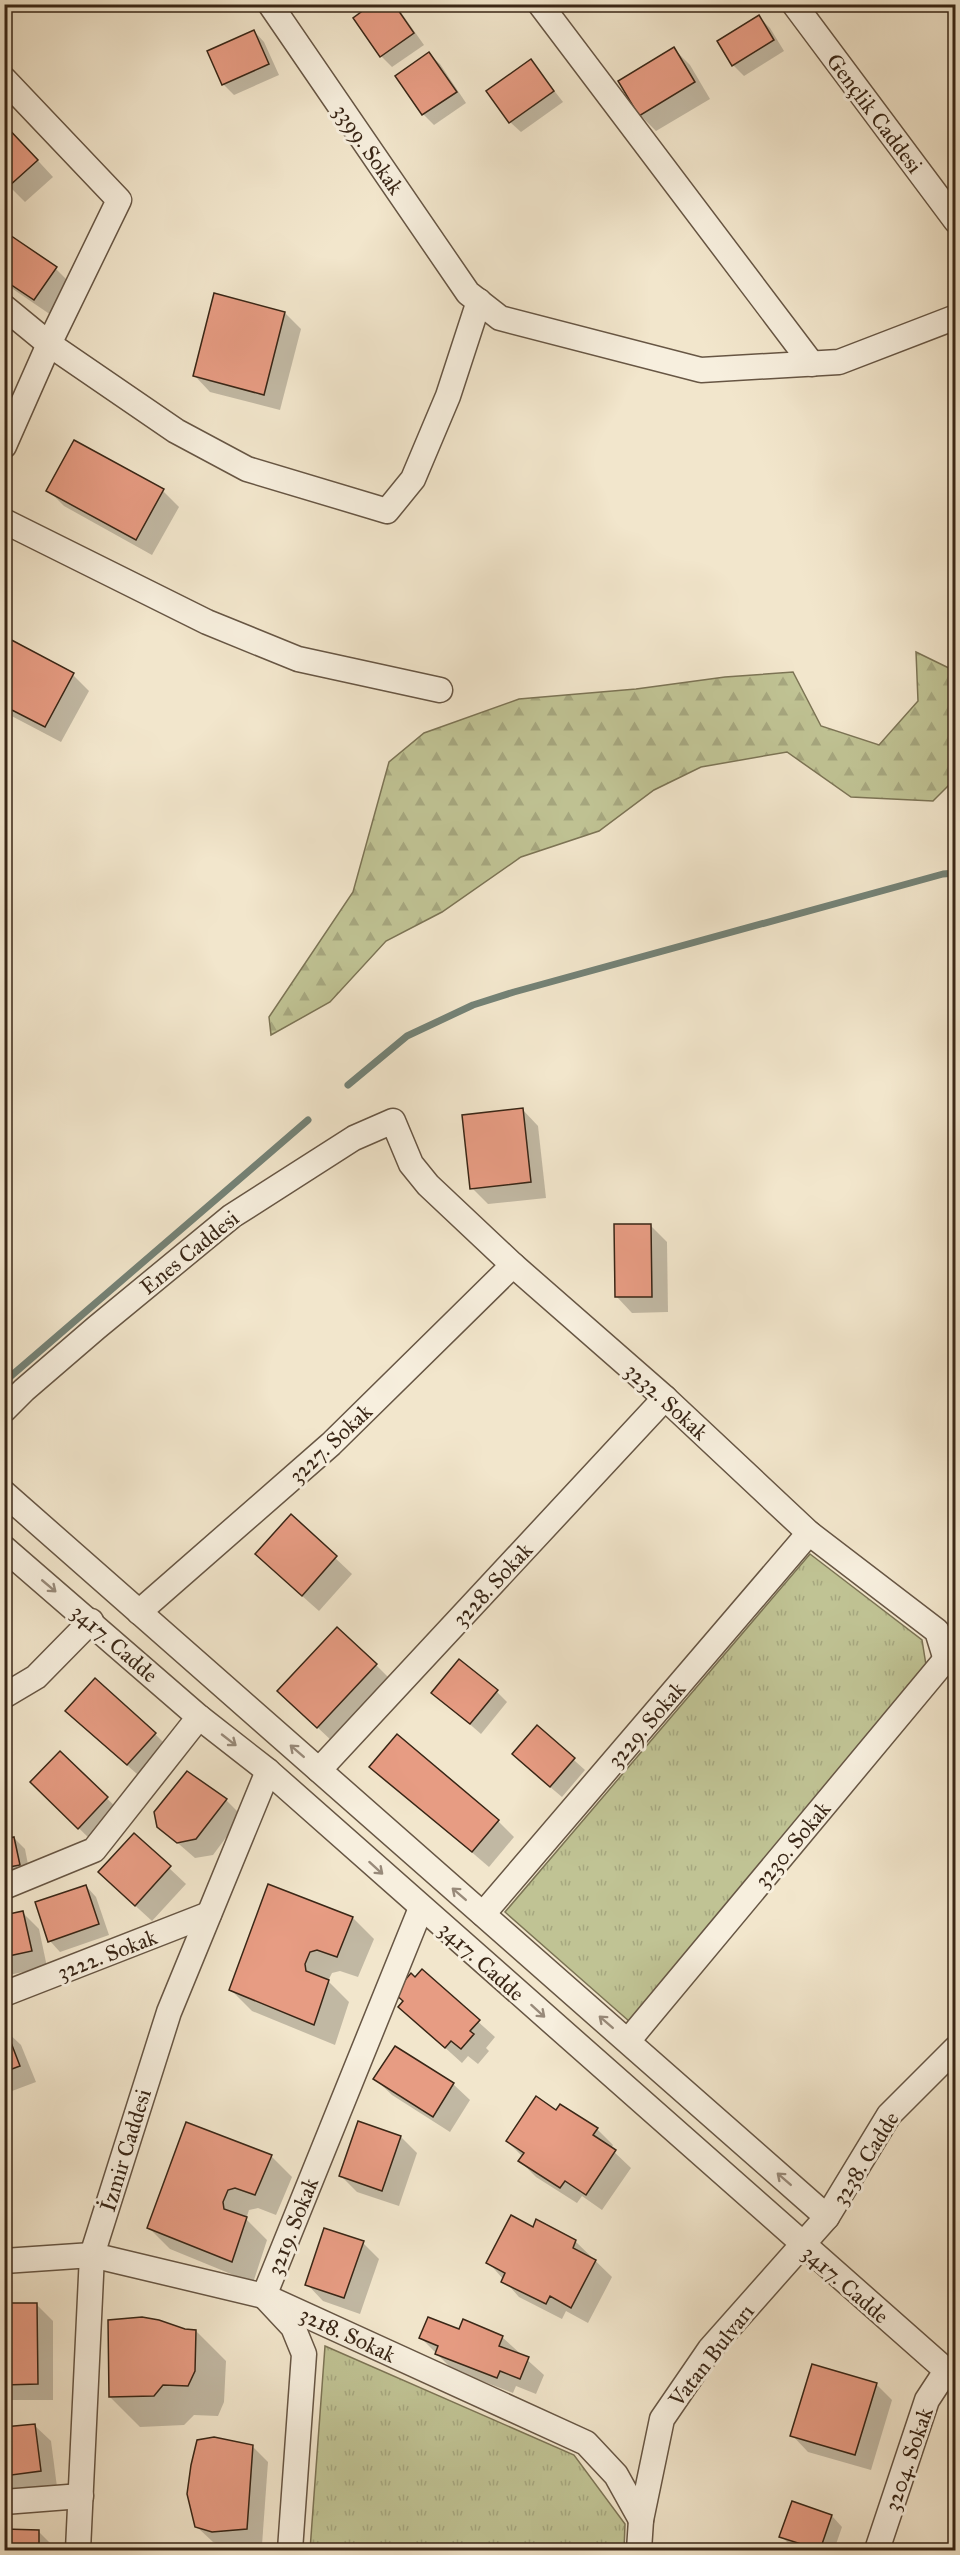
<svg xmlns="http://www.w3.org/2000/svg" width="960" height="2555" font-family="'IM FELL Great Primer',serif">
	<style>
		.grass { fill: url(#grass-tufts); stroke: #7c7455; stroke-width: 1.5 }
		.forest { fill: url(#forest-firs); stroke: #7c7455; stroke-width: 1.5 }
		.shadow { fill: #0003 }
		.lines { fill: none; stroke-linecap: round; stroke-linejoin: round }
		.stream { stroke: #748276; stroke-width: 7 }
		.building { fill: #e79c83; stroke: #392616; stroke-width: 1.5 }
		.minor-casing { stroke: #675644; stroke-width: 27 }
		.minor { stroke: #f7efde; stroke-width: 24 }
		.oneway { stroke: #988a7a }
		.labels { text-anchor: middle; stroke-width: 6; stroke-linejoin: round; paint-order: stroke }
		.street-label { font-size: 22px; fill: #392616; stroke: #f7efde }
	</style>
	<defs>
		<pattern id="grass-tufts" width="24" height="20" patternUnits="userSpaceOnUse" patternTransform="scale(1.5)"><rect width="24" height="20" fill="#c0c394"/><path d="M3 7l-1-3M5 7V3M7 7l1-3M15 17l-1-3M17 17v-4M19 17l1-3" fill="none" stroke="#a6a77f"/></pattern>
		<pattern id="forest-firs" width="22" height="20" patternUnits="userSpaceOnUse" patternTransform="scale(1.5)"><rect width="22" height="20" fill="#c0c394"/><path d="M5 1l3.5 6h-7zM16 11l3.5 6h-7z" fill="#a6a77f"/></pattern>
	</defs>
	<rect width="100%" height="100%" fill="#f2e6cc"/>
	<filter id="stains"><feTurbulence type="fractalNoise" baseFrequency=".00333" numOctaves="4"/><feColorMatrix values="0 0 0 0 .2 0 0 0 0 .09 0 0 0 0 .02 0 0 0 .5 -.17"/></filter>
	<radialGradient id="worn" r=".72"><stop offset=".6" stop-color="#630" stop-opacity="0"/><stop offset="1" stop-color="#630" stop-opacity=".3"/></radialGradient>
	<!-- grass -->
	<g class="grass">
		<path d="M 810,1554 L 922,1640 L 926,1665 L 630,2022 L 505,1912 Z"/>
		<path d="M 325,2346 L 574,2455 L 625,2524 L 624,2550 L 310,2550 Z"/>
	</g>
	<!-- forest -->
	<path class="forest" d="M 916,652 L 955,671 L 955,779 L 933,801 L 851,797 L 787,752 L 701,767 L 654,790 L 599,831 L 521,857 L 442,912 L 386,941 L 330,1002 L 271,1035 L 269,1017 L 353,892 L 389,762 L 424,733 L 519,699 L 636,689 L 725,677 L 793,672 L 821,726 L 879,745 L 918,701 Z"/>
	<!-- shadow -->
	<g class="shadow">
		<path d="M 374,4 L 395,4 L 424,45 L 392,67 L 381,56 L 355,18 Z"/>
		<path d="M 759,17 L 770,28 L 784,51 L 744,76 L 733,65 Z"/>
		<path d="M 254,31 L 264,42 L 279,75 L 234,95 L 223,84 Z"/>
		<path d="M 674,49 L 690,65 L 710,99 L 656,131 L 640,115 Z"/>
		<path d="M 429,54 L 440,64 L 466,103 L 434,125 L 423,114 L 397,76 Z"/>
		<path d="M 531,61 L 563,102 L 521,132 L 510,122 Z"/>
		<path d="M 4,124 L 53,177 L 25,202 L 4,181 Z"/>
		<path d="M 4,233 L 56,269 L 72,285 L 51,315 L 4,283 Z"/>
		<path d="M 285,313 L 301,329 L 280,410 L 210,392 L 194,375 Z"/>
		<path d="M 48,490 L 163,491 L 179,507 L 152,555 L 64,506 Z"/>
		<path d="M 4,638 L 73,675 L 89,691 L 61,742 L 4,712 Z"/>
		<path d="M 522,1109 L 538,1126 L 546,1198 L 488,1204 L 472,1188 Z"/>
		<path d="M 651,1226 L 667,1242 L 668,1312 L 632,1313 L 616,1296 Z"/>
		<path d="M 291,1516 L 352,1574 L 319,1611 L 273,1570 Z"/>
		<path d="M 376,1665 L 392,1681 L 334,1743 L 296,1707 Z"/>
		<path d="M 433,1692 L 497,1692 L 507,1702 L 481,1734 Z"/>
		<path d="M 83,1727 L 155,1734 L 171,1750 L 144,1780 Z"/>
		<path d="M 537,1727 L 585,1770 L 562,1797 L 524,1765 Z"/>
		<path d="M 60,1753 L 123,1814 L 95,1844 L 32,1782 Z"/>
		<path d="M 371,1766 L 498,1821 L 514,1837 L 489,1867 Z"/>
		<path d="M 4,1791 L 11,1803 L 4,1806 Z"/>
		<path d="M 226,1800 L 242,1816 L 213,1855 L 195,1858 L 158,1826 Z"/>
		<path d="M 134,1835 L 186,1884 L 152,1921 L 116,1888 Z"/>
		<path d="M 14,1838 L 25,1849 L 30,1875 L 4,1880 L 4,1840 Z"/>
		<path d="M 86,1886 L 96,1897 L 109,1935 L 60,1952 L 50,1941 Z"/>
		<path d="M 269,1886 L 353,1918 L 374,1939 L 358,1977 L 340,1971 L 332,1973 L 328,1981 L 349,2002 L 335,2045 L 252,2011 L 231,1990 Z"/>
		<path d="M 23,1913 L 39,1929 L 47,1967 L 4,1976 L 4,1917 Z"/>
		<path d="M 422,1971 L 495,2037 L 486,2048 L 489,2051 L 478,2064 L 468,2056 L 462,2063 L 400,2007 Z"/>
		<path d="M 4,2029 L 21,2045 L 36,2082 L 4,2094 Z"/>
		<path d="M 395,2048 L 453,2084 L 470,2100 L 450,2132 L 392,2095 L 375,2079 Z"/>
		<path d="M 561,2106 L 597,2129 L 613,2145 L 611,2149 L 631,2168 L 602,2210 L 582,2196 L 577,2203 L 536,2177 L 520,2161 L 523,2157 L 507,2141 L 556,2112 Z"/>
		<path d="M 401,2137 L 417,2153 L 399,2206 L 357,2192 L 341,2176 Z"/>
		<path d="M 271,2156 L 292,2177 L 276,2215 L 258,2208 L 249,2210 L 246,2219 L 267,2240 L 253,2283 L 170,2249 L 149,2228 Z"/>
		<path d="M 533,2229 L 575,2241 L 612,2277 L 588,2323 L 566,2311 L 562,2319 L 519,2297 L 488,2262 Z"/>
		<path d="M 363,2243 L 379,2259 L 360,2314 L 323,2301 L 307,2284 Z"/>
		<path d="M 4,2305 L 37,2305 L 53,2321 L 53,2400 L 4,2400 Z"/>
		<path d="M 185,2331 L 196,2331 L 226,2361 L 224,2402 L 218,2416 L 194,2415 L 184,2425 L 140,2427 L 110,2397 Z"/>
		<path d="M 460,2331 L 502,2337 L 544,2375 L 536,2394 L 516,2386 L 513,2393 L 453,2370 L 421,2338 Z"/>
		<path d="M 876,2384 L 892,2400 L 871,2470 L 808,2452 L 792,2435 Z"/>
		<path d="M 34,2425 L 51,2441 L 57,2487 L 4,2494 L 4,2429 Z"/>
		<path d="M 252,2446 L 268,2462 L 262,2545 L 229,2548 L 213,2542 L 196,2526 Z"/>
		<path d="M 793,2503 L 832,2516 L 842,2527 L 834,2550 L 802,2550 L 792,2547 L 781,2536 Z"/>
		<path d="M 4,2531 L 38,2531 L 54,2547 L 54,2550 L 4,2550 Z"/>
	</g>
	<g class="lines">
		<!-- stream -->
		<g class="stream">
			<path d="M 348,1085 L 407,1036 L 473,1005 L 514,992 L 943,874 L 956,873"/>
			<path d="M 4,1382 L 308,1120"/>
		</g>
	</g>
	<!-- building -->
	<g class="building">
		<path d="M 372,4 L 394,4 L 414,33 L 380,57 L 353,18 Z"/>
		<path d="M 759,15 L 774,40 L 732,66 L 717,41 Z"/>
		<path d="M 254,30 L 269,64 L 222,85 L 207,51 Z"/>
		<path d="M 674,47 L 695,82 L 639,116 L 618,81 Z"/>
		<path d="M 429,52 L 457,92 L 422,115 L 395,76 Z"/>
		<path d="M 531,59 L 554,91 L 509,123 L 486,91 Z"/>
		<path d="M 4,124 L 38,160 L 8,187 L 4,183 Z"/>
		<path d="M 4,231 L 57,267 L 34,300 L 4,280 Z"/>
		<path d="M 214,293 L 285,312 L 264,395 L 193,376 Z"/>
		<path d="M 74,440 L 164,489 L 136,540 L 46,491 Z"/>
		<path d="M 4,636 L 74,673 L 45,727 L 4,706 Z"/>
		<path d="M 523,1108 L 531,1182 L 470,1189 L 462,1115 Z"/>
		<path d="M 614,1224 L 651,1224 L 652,1297 L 615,1297 Z"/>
		<path d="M 291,1514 L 337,1556 L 302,1596 L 255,1554 Z"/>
		<path d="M 337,1627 L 377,1664 L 317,1728 L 277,1691 Z"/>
		<path d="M 459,1659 L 498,1690 L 470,1724 L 431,1693 Z"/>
		<path d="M 95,1678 L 156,1733 L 127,1765 L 65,1711 Z"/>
		<path d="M 537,1725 L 575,1758 L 550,1787 L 512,1754 Z"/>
		<path d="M 397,1734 L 499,1820 L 472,1852 L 369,1767 Z"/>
		<path d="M 60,1751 L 108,1797 L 78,1829 L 30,1782 Z"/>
		<path d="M 187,1771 L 227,1799 L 196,1839 L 177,1843 L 157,1827 L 154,1812 Z"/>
		<path d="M 134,1833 L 171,1866 L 135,1906 L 98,1872 Z"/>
		<path d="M 14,1837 L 20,1865 L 4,1868 L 4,1839 Z"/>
		<path d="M 268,1884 L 353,1917 L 337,1957 L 317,1950 L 310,1952 L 305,1964 L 306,1971 L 329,1980 L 314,2025 L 229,1990 Z"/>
		<path d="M 86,1885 L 99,1924 L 48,1942 L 35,1902 Z"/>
		<path d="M 23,1911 L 32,1951 L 4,1957 L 4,1915 Z"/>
		<path d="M 422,1969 L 480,2020 L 470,2031 L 474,2034 L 461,2049 L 451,2041 L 445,2048 L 398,2007 L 403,2001 L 394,1993 L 411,1973 L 415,1977 Z"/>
		<path d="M 5,2027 L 20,2066 L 4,2072 L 4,2028 Z"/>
		<path d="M 395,2046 L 454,2083 L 433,2117 L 373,2079 Z"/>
		<path d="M 536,2096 L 556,2110 L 560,2104 L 598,2128 L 593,2135 L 616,2150 L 586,2195 L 565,2181 L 560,2188 L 518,2161 L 524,2153 L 506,2141 Z"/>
		<path d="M 358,2121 L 401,2136 L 382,2191 L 339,2176 Z"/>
		<path d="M 186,2122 L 272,2155 L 255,2195 L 235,2188 L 228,2190 L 223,2202 L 224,2209 L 247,2217 L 232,2262 L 147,2228 Z"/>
		<path d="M 511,2215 L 533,2227 L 536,2219 L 576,2240 L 573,2248 L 596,2260 L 571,2308 L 550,2296 L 546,2304 L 501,2282 L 505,2273 L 486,2263 Z"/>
		<path d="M 324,2228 L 364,2241 L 344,2298 L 305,2285 Z"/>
		<path d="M 4,2303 L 37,2303 L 38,2384 L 4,2385 Z"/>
		<path d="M 142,2317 L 159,2320 L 185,2329 L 196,2330 L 195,2371 L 188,2386 L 163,2385 L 154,2396 L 109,2397 L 108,2320 Z"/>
		<path d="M 428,2317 L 459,2329 L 463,2319 L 503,2336 L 499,2346 L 529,2357 L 520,2379 L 500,2371 L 497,2378 L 435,2354 L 438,2346 L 419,2338 Z"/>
		<path d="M 812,2364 L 877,2383 L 855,2455 L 790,2436 Z"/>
		<path d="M 35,2424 L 41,2471 L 4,2476 L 4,2427 Z"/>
		<path d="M 214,2437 L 253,2445 L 247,2529 L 212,2532 L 195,2527 L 187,2494 L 191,2465 L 197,2440 Z"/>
		<path d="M 792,2501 L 832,2515 L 820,2550 L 779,2537 Z"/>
		<path d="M 4,2529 L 39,2530 L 39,2550 L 4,2550 Z"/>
	</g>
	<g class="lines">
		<!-- minor casing -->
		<g class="minor-casing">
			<g id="minor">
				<path d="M 270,4 L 468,293 L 500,318 L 701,370 L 839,362 L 956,317"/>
				<path d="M 540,4 L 812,364"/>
				<path d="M 794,4 L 956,221"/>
				<path d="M 4,79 L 119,200 L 49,344 L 4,446"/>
				<path d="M 4,307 L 49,344 L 176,431 L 247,469 L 387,511 L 413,479 L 448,396 L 479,301"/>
				<path d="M 4,521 L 207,622 L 298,659 L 440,690"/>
				<path d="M 4,1410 L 24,1390 L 96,1328 L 232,1216 L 354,1138 L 393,1121 L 411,1164 L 428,1185 L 513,1265 L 665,1398 L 809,1533 L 937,1631 L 946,1660 L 956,1667"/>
				<path d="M 4,1493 L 827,2217"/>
				<path d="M 4,1548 L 199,1717 L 268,1771 L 956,2379"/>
				<path d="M 139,1612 L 331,1444 L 513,1265"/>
				<path d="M 4,1696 L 36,1677 L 91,1621"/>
				<path d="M 319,1770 L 665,1398"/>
				<path d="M 4,1887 L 94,1850 L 199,1717"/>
				<path d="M 483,1914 L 809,1533"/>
				<path d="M 4,1994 L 209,1914"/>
				<path d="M 628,2041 L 956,1647"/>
				<path d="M 4,2261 L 92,2255 L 264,2296 L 586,2443 L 616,2475 L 641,2520"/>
				<path d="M 4,2502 L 81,2496"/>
				<path d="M 78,2550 L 92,2255 L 169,2012 L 268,1771"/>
				<path d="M 290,2550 L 304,2354 L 293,2327 L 264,2296 L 421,1908"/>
				<path d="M 639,2550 L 641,2520 L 662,2419 L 710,2349 L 827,2217 L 889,2115 L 956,2048"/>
				<path d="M 877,2550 L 927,2400 L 946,2371"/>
			</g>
		</g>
		<!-- minor -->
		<use href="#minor" class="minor"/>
	</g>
	<!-- one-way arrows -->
	<defs><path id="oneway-shaft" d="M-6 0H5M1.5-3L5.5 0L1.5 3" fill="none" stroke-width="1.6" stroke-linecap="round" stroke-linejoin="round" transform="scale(1.5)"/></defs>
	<g class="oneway">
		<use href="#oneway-shaft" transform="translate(49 1586) rotate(40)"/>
		<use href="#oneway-shaft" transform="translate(229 1740) rotate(38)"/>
		<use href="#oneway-shaft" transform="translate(297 1751) rotate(-139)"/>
		<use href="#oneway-shaft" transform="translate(376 1868) rotate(42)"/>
		<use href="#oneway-shaft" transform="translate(459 1894) rotate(-139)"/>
		<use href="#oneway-shaft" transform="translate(538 2011) rotate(42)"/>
		<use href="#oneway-shaft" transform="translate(606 2022) rotate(-139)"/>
		<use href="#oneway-shaft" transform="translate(784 2179) rotate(-139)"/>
	</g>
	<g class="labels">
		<!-- street labels -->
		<g class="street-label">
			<text transform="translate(875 113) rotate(53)" y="8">Gençlik Caddesi</text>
			<text transform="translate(369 149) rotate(55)" y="8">3399. Sokak</text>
			<text transform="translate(189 1252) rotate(-39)" y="8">Enes Caddesi</text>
			<text transform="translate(667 1401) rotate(42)" y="8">3232. Sokak</text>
			<text transform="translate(330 1443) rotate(-43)" y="8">3227. Sokak</text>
			<text transform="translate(492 1584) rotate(-47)" y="8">3228. Sokak</text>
			<text transform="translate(115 1643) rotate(41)" y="8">3417. Cadde</text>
			<text transform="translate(646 1724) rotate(-49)" y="8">3229. Sokak</text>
			<text transform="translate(792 1844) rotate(-50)" y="8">3230. Sokak</text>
			<text transform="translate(107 1954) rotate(-21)" y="8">3222. Sokak</text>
			<text transform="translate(482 1961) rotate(42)" y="8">3417. Cadde</text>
			<text transform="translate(125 2150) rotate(-73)" y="8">İzmir Caddesi</text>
			<text transform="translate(865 2158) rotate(-58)" y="8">3238. Cadde</text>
			<text transform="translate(292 2226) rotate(-68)" y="8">3219. Sokak</text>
			<text transform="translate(846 2284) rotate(41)" y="8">3417. Cadde</text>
			<text transform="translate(348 2334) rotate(25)" y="8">3218. Sokak</text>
			<text transform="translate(711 2355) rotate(-52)" y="8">Vatan Bulvarı</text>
			<text transform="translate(908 2459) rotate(-71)" y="8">3204. Sokak</text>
		</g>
	</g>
	<!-- margin -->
	<rect width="960" height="2555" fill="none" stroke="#f2e6cc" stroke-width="24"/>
	<rect x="6" y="6" width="948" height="2543" fill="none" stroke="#392616" stroke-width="3"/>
	<rect x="12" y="12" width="936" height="2531" fill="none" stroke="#392616" stroke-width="1.5"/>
	<rect width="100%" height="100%" filter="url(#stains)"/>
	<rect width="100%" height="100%" fill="url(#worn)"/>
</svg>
